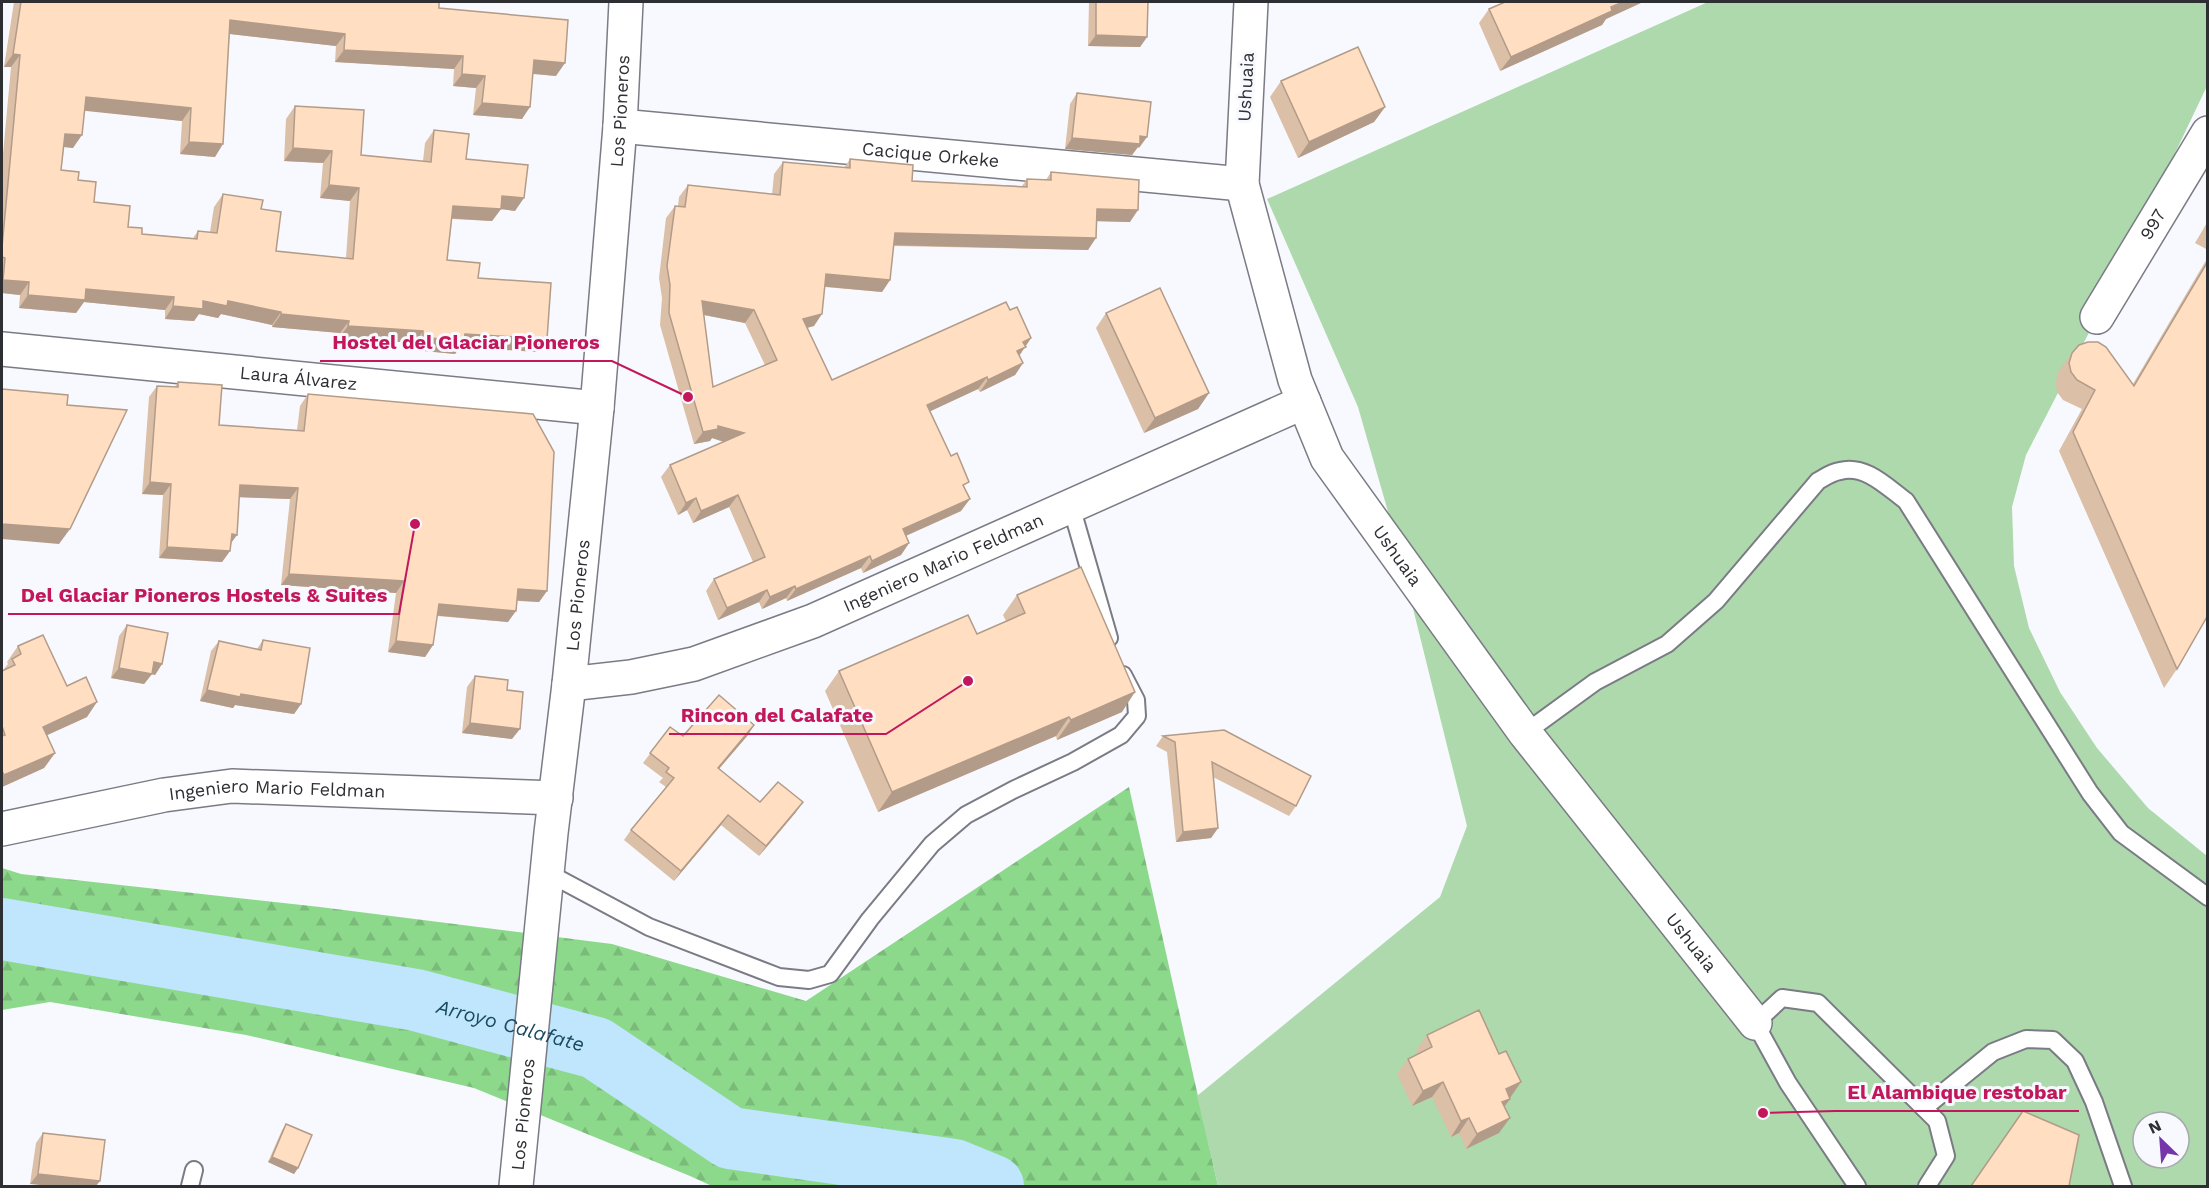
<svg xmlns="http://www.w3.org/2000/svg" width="2209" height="1188" font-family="'Work Sans',sans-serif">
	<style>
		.forest { fill: url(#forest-firs) }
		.garden { fill: #add9ac; fill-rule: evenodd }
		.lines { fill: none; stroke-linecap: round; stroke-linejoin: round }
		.river { stroke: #bfe6fd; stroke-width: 62 }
		.lane-casing { stroke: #7a7b84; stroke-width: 20 }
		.street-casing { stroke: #7a7b84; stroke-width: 36 }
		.lane { stroke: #fff; stroke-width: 16 }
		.street { stroke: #fff; stroke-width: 33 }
		.wall { fill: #dbbfa7; fill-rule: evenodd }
		.shaded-wall { fill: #b29b88 }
		.building { fill: #ffdec2; stroke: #b29b88; stroke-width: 1.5; fill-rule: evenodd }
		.labels { text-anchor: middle; stroke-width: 6; stroke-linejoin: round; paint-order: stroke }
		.street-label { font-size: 18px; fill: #2e2f33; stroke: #f8f9fe }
		.water-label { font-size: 20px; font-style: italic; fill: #1a4960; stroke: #f8f9fe }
		.leader { fill: none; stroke: #c2185b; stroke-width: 2 }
		.callout-dot { fill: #c2185b; stroke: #f8f9fe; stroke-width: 2 }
		.callout-label { font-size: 20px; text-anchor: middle; font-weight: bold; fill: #c2185b; stroke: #f8f9fe; stroke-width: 6; stroke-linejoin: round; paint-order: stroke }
	</style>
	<defs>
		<pattern id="forest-firs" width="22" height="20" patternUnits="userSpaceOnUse" patternTransform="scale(1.5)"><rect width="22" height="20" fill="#8dd98c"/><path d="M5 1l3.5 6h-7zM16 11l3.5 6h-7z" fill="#7abb79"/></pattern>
	</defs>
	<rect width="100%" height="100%" fill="#f8f9fe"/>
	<!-- forest -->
	<path class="forest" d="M 1129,787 L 1218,1186 L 889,1186 L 875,1182 L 857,1186 L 712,1186 L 690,1176 L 474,1088 L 246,1035 L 50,1002 L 2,1010 L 2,868 L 21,874 L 320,907 L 612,944 L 806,1001 Z"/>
	<!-- garden -->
	<path class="garden" d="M 1708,2 L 2207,2 L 2207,86 L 2097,317 L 2026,455 L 2012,507 L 2014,566 L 2029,628 L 2060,692 L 2097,748 L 2148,808 L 2207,856 L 2207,1186 L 1218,1186 L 1197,1096 L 1440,897 L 1467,826 L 1395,536 L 1358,407 L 1267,199 ZM 2143,1122 L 2179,1122 L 2179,1158 L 2143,1158 Z"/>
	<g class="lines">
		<!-- river -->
		<path class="river" id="s1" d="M 2,929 L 416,1000 L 596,1048 L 730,1138 L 954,1170 L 993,1186"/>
		<!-- lane casing -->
		<g class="lane-casing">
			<g id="lane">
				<path d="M 1071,506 L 1109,638"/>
				<path d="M 1525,733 L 1595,682 L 1667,644 L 1716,601 L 1818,481 C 1825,477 1832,472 1840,471 C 1865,464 1887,487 1906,501 L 2090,793 L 2121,833 L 2208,897"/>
				<path d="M 548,873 L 649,927 L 779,977 L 809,980 L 830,974 L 870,919 L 932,844 L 966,815 L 1013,790 L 1073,762 L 1121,735 L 1137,716 L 1136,700 L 1123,675"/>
				<path d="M 1924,1108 L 1993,1052 L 2026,1039 L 2053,1040 L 2075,1061 L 2094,1102 L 2123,1186"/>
				<path d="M 190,1186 L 194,1170"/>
				<path d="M 1857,1186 L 1788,1083 L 1755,1023 L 1782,998 L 1818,1003 L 1937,1121 L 1946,1156 L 1927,1186"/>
			</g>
		</g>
		<!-- street casing -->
		<g class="street-casing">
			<g id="street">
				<path id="s2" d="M 1251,2 L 1242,184 L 1295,380 L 1327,458 L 1525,733 L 1755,1023"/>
				<path id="s3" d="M 620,126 L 1242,184"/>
				<path id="s4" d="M 2097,317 L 2208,133"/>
				<path id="s5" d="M 2,349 L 597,408"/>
				<path id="s6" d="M 569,684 L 631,677 L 694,664 L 813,621 L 1304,402"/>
				<path id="s7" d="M 2,829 L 164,795 L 232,786 L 556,798"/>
				<path id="s8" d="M 516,1186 L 551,833 L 569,684 L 597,408 L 620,126 L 626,2"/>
			</g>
		</g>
		<!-- lane -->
		<use href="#lane" class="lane"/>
		<!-- street -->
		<use href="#street" class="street"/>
	</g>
	<!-- wall -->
	<g class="wall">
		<path d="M 14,2 L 439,2 L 439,8 L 556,76 L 533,74 L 522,119 L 473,115 L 476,88 L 453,86 L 454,69 L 335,62 L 336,46 L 230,34 L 215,157 L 180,154 L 182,121 L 85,110 L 73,148 L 64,147 L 61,170 L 78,180 L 94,202 L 128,227 L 142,234 L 193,238 L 198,231 L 210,232 L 214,207 L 223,194 L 261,209 L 276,251 L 346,258 L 350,201 L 320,198 L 323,163 L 284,161 L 286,119 L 295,106 L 361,155 L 423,161 L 425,143 L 434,130 L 466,159 L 515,211 L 501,209 L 492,221 L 452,219 L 447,260 L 478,278 L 538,352 L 460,347 L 455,354 L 414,350 L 415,343 L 339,338 L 340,333 L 272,327 L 272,325 L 221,314 L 218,318 L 199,314 L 194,321 L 165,319 L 165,310 L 84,302 L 76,313 L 19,308 L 20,295 L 2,293 L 2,165 L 11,67 L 4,67 Z"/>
		<path d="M 1089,2 L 1148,2 L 1147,37 L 1140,47 L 1088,46 Z"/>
		<path d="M 1505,2 L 1643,2 L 1606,19 L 1602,25 L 1500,71 L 1479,23 L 1489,9 Z"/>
		<path d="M 1281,81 L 1385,107 L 1374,122 L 1298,158 L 1270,97 Z"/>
		<path d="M 1077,93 L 1139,148 L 1138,147 L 1132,155 L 1065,149 L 1070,104 Z"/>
		<path d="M 850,159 L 912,181 L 1022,186 L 1027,179 L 1046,180 L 1051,172 L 1130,222 L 1097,221 L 1088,250 L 893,246 L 890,280 L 882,292 L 825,287 L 814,326 L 807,328 L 832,380 L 1010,310 L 1031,338 L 1019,356 L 1023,363 L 1015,375 L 980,392 L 978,389 L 930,411 L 965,488 L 961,511 L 906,536 L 909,543 L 901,555 L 863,573 L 861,568 L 787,601 L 786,598 L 762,609 L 759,602 L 718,620 L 706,591 L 714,579 L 753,562 L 729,507 L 693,523 L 687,510 L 678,515 L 661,477 L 670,465 L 723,442 L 712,438 L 710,441 L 694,444 L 660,325 L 662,298 L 659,278 L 666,218 L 675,206 L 678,206 L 679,197 L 688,185 L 772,195 L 774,174 L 783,162 L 844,168 ZM 704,315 L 745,323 L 765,365 L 713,387 Z"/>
		<path d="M 2208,221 L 2208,250 L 2195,243 Z"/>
		<path d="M 2208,257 L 2208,615 L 2177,669 L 2164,688 L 2059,451 L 2082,409 L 2063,400 L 2057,392 L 2056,382 L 2058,372 L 2072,353 L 2133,384 Z"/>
		<path d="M 1106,313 L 1209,393 L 1198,409 L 1144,433 L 1096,328 Z"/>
		<path d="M 178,382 L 219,425 L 297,430 L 300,406 L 308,394 L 547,591 L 539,602 L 517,601 L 508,622 L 437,616 L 433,645 L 425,657 L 388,652 L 396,593 L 281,585 L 290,499 L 239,497 L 230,551 L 222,562 L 159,558 L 163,495 L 142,494 L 149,397 L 157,386 L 175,387 Z"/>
		<path d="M 1017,595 L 1122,712 L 1057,740 L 1056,736 L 878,812 L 825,691 L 839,671 L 977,634 L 1006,621 L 1003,615 Z"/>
		<path d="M 127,625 L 162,664 L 155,675 L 152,674 L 144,684 L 111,678 L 119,636 Z"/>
		<path d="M 263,640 L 301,704 L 294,714 L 235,705 L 233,708 L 200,701 L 211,651 L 219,641 L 257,649 Z"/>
		<path d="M 18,646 L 67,686 L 87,717 L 47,735 L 55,753 L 44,768 L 2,787 L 2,671 L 4,669 L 8,664 L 7,662 Z"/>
		<path d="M 475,676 L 507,690 L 512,739 L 462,733 L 467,687 Z"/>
		<path d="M 670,727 L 683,736 L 748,735 L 719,769 L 760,802 L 796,812 L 759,856 L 721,825 L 674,881 L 624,840 L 631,830 L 666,787 L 659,782 L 663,778 L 643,763 Z"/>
		<path d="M 1163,736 L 1296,806 L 1289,816 L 1213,777 L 1218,828 L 1211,838 L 1176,842 L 1167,752 L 1156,746 Z"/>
		<path d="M 1427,1035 L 1510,1098 L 1505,1107 L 1499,1133 L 1466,1149 L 1459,1133 L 1451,1137 L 1432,1097 L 1412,1106 L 1397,1074 L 1408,1059 L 1418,1054 L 1416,1050 Z"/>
		<path d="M 286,1124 L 298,1168 L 294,1174 L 268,1162 L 282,1130 Z"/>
		<path d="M 43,1133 L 105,1140 L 30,1184 L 36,1143 Z"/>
	</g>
	<!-- shaded-wall -->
	<g class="shaded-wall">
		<path d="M 1623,2 L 1643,2 L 1606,19 L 1602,25 L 1500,71 L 1511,57 Z"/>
		<path d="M 230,20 L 345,34 L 336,46 L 221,33 Z"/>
		<path d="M 1096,35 L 1147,37 L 1140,47 L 1088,46 Z"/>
		<path d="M 344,50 L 463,56 L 454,69 L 335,62 Z"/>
		<path d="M 13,54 L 20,55 L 11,67 L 4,67 Z"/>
		<path d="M 534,60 L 565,63 L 556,76 L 525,73 Z"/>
		<path d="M 462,74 L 485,76 L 476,88 L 453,86 Z"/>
		<path d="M 86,97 L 191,108 L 182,121 L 77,110 Z"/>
		<path d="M 482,103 L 530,107 L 522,119 L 473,115 Z"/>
		<path d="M 1385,107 L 1374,122 L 1298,158 L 1309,142 Z"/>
		<path d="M 65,134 L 82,135 L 73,148 L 56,146 Z"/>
		<path d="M 1140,136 L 1147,137 L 1139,148 L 1138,147 L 1132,155 L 1065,149 L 1072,138 Z"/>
		<path d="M 189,142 L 223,144 L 215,157 L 180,154 Z"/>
		<path d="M 293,148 L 332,151 L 323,163 L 284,161 Z"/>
		<path d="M 329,185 L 359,188 L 350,201 L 320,198 Z"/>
		<path d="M 502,196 L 524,198 L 515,211 L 501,209 L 492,221 L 444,218 L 453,206 Z"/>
		<path d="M 1097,209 L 1138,210 L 1130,222 L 1089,221 Z"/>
		<path d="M 895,233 L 1096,238 L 1088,250 L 886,245 Z"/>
		<path d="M 826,274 L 890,280 L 882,292 L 818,286 Z"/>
		<path d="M 3,280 L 29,282 L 20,295 L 2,293 L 2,282 Z"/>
		<path d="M 86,289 L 174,297 L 165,310 L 84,302 L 76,313 L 19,308 L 28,295 Z"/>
		<path d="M 203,301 L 228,301 L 281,312 L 272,325 L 221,314 L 218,318 L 199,314 L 194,321 L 165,319 L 173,306 Z"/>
		<path d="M 702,301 L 754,310 L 745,323 L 694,313 Z"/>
		<path d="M 281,314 L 349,321 L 340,333 L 272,327 Z"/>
		<path d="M 822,314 L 814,326 L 794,331 L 803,319 Z"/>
		<path d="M 348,326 L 423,331 L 415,343 L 339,338 Z"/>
		<path d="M 465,334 L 547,339 L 538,352 L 460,347 L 455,354 L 414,350 L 423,337 Z"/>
		<path d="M 1031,338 L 1017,359 L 1009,363 L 1023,342 Z"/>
		<path d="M 1023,363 L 1015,375 L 980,392 L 988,380 Z"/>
		<path d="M 987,377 L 978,389 L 918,417 L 927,405 Z"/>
		<path d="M 1209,393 L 1198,409 L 1144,433 L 1155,418 Z"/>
		<path d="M 718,426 L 744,433 L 735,445 L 712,438 L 710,441 L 694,444 L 703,432 Z"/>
		<path d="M 150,482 L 171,484 L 163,495 L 142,494 Z"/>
		<path d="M 240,485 L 298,488 L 290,499 L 232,497 Z"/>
		<path d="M 738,495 L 729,507 L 693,523 L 701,511 Z"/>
		<path d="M 696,498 L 687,510 L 678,515 L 686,503 Z"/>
		<path d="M 970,499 L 961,511 L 894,541 L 903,529 Z"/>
		<path d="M 2,524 L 70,529 L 59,544 L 2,539 Z"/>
		<path d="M 232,534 L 237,535 L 229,546 Z"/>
		<path d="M 909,543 L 901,555 L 863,573 L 872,561 Z"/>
		<path d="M 167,547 L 230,551 L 222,562 L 159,558 Z"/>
		<path d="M 870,556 L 861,568 L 787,601 L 796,589 Z"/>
		<path d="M 289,574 L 404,581 L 396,593 L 281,585 Z"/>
		<path d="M 795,586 L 786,598 L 762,609 L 770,597 Z"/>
		<path d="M 518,589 L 547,591 L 539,602 L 510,600 Z"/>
		<path d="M 767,590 L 759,602 L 718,620 L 727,608 Z"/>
		<path d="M 439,604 L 516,611 L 508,622 L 431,615 Z"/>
		<path d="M 396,641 L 433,645 L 425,657 L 388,652 Z"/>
		<path d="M 154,662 L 162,664 L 155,675 L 152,674 L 144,684 L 111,678 L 119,668 Z"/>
		<path d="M 207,690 L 241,694 L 301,704 L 294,714 L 235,705 L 233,708 L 200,701 Z"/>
		<path d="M 1135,692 L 1122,712 L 1057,740 L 1071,720 Z"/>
		<path d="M 97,702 L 87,717 L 32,742 L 43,727 Z"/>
		<path d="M 1069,717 L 1056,736 L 878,812 L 892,792 Z"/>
		<path d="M 470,723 L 520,729 L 512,739 L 462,733 Z"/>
		<path d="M 754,725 L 748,735 L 711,778 L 718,768 Z"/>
		<path d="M 55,753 L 44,768 L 2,787 L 2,778 L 4,775 Z"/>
		<path d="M 803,802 L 796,812 L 759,856 L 766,846 Z"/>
		<path d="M 728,815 L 721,825 L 674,881 L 681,871 Z"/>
		<path d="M 1218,828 L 1211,838 L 1176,842 L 1183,832 Z"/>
		<path d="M 1443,1082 L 1432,1097 L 1412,1106 L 1423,1091 Z"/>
		<path d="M 1521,1082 L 1510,1098 L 1506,1089 Z"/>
		<path d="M 1510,1099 L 1499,1114 L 1502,1102 Z"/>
		<path d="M 1469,1118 L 1459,1133 L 1451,1137 L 1461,1121 Z"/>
		<path d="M 1510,1118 L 1499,1133 L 1466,1149 L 1477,1134 Z"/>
		<path d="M 272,1157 L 298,1168 L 294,1174 L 268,1162 Z"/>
		<path d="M 38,1174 L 100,1181 L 96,1186 L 50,1186 L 30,1184 Z"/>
	</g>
	<!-- building -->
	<g class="building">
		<path d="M 21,2 L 439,2 L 439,8 L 568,20 L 565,63 L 534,60 L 530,107 L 482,103 L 485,76 L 462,74 L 463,56 L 344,50 L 345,34 L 230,20 L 223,144 L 189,142 L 191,108 L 86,97 L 82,135 L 65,134 L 61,170 L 79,172 L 78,180 L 96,182 L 94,202 L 130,206 L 128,227 L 142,228 L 142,234 L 197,239 L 198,231 L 217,233 L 223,194 L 263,200 L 261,209 L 281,212 L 276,251 L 353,259 L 359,188 L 329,185 L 332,151 L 293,148 L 295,106 L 364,110 L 361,155 L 431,162 L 434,130 L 469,134 L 466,159 L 528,165 L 524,198 L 502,196 L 501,209 L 453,206 L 447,260 L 480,263 L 478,278 L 551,283 L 547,339 L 465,334 L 464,342 L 423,337 L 423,331 L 348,326 L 349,321 L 281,314 L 281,312 L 228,301 L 227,306 L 203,301 L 203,309 L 173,306 L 174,297 L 86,289 L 85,300 L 28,295 L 29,282 L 3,280 L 5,258 L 2,257 L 2,247 L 20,55 L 13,54 Z"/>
		<path d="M 1096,2 L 1148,2 L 1147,37 L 1096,35 Z"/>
		<path d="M 1505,2 L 1623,2 L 1611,7 L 1612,11 L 1511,57 L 1489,9 Z"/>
		<path d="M 1358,47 L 1385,107 L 1309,142 L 1281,81 Z"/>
		<path d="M 1077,93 L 1151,102 L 1147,137 L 1140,136 L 1140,144 L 1072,138 Z"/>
		<path d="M 850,159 L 913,165 L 912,181 L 1027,187 L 1027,179 L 1051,180 L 1051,172 L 1139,180 L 1138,210 L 1097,209 L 1096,238 L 895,233 L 890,280 L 826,274 L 822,314 L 803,319 L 832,380 L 1006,302 L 1010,310 L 1017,307 L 1031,338 L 1023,342 L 1026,347 L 1017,351 L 1023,363 L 988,380 L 987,377 L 927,405 L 951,456 L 957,453 L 969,482 L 963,485 L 970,499 L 903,529 L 909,543 L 872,561 L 870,556 L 796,589 L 795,586 L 770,597 L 767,590 L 727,608 L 714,579 L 765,557 L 738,495 L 701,511 L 696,498 L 686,503 L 670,465 L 744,433 L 718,426 L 718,429 L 703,432 L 669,313 L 670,285 L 667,266 L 675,206 L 685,207 L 688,185 L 780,195 L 783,162 L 850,168 ZM 702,301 L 754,310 L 777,360 L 713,387 Z"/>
		<path d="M 2208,261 L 2208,615 L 2177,669 L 2073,432 L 2095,390 L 2077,380 L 2071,372 L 2069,363 L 2072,353 L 2079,345 L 2088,342 L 2098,342 L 2106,347 L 2134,386 Z"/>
		<path d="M 1160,288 L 1209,393 L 1155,418 L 1106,313 Z"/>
		<path d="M 178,382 L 222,385 L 219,425 L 304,431 L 308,394 L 533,414 L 554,452 L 547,591 L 518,589 L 516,611 L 439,604 L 433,645 L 396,641 L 404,581 L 289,574 L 298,488 L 240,485 L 237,535 L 232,534 L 230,551 L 167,547 L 171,484 L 150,482 L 157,386 L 178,387 Z"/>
		<path d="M 2,389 L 68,395 L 67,405 L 127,410 L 70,529 L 2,524 Z"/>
		<path d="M 1081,567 L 1135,692 L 1071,720 L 1069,717 L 892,792 L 839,671 L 968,615 L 977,634 L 1025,613 L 1017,595 Z"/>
		<path d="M 127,625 L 168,633 L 162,664 L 154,662 L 152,674 L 119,668 Z"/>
		<path d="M 43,635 L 67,686 L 86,677 L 97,702 L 43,727 L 55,753 L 4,775 L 2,771 L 2,736 L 5,735 L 2,726 L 2,671 L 15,665 L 12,659 L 21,654 L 18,646 Z"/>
		<path d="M 263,640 L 310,648 L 301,704 L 241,694 L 240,697 L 207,690 L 219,641 L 261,650 Z"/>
		<path d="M 475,676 L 508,680 L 507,690 L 523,692 L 520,729 L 470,723 Z"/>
		<path d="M 719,695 L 754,725 L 718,768 L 760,802 L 778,782 L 803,802 L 766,846 L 728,815 L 681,871 L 631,830 L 674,778 L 666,772 L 669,768 L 650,753 L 670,727 L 683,736 Z"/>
		<path d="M 1224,730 L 1311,776 L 1296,806 L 1212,762 L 1218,828 L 1183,832 L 1175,742 L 1163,736 Z"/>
		<path d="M 1479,1010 L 1499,1054 L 1506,1051 L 1521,1082 L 1506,1089 L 1510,1099 L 1502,1102 L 1510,1118 L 1477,1134 L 1469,1118 L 1461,1121 L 1443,1082 L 1423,1091 L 1408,1059 L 1432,1047 L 1427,1035 Z"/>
		<path d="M 2023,1111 L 2079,1135 L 2069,1186 L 1971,1186 Z"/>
		<path d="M 286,1124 L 312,1135 L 298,1168 L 272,1157 Z"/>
		<path d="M 43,1133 L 105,1140 L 100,1181 L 38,1174 Z"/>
	</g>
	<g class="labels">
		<!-- street labels -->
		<g class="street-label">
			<text transform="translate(1246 87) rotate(-87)" y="6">Ushuaia</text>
			<text dy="6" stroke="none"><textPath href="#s8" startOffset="1080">Los Pioneros</textPath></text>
			<text dy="6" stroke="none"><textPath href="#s3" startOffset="312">Cacique Orkeke</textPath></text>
			<text dy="6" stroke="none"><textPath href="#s4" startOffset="108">997</textPath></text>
			<text dy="6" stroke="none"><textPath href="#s5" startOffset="298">Laura Álvarez</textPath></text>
			<text dy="6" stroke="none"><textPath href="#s2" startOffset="590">Ushuaia</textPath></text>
			<text dy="6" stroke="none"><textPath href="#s6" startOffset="396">Ingeniero Mario Feldman</textPath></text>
			<text dy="6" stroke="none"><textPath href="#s8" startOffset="594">Los Pioneros</textPath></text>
			<text dy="6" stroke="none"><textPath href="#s7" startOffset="279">Ingeniero Mario Feldman</textPath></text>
			<text dy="6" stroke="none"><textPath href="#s2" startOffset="1076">Ushuaia</textPath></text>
			<text dy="6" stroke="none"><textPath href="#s8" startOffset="72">Los Pioneros</textPath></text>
		</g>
		<!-- water labels -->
		<g class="water-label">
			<text dy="7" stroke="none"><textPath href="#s1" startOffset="518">Arroyo Calafate</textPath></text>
		</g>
	</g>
	<!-- callouts -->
	<path class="leader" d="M688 397L612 361H320M415 524L399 614H8M968 681L886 734H669M1763 1113L1835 1111H2079"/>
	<g class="callout-dot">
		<circle cx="688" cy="397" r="6"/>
		<circle cx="415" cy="524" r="6"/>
		<circle cx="968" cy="681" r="6"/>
		<circle cx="1763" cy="1113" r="6"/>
	</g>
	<g class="callout-label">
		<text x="466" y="349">Hostel del Glaciar Pioneros</text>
		<text x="204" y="602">Del Glaciar Pioneros Hostels &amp; Suites</text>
		<text x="777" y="722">Rincon del Calafate</text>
		<text x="1957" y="1099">El Alambique restobar</text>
	</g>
	<!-- border -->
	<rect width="2209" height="1188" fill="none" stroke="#2e2f33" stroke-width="6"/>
	<!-- north arrow -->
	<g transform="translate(2161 1140) rotate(335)"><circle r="28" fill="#f8f9fe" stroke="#a7a8ad" stroke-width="1.5"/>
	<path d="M0-4.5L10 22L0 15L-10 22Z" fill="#7536ab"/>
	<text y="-9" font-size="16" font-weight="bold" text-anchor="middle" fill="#2e2f33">N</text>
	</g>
</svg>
